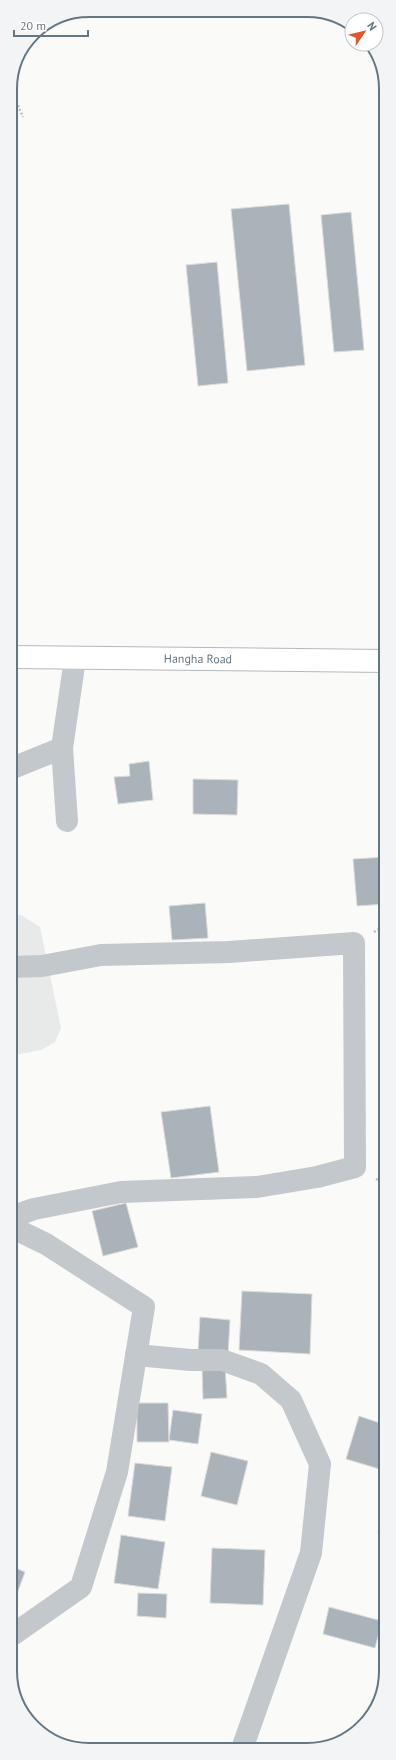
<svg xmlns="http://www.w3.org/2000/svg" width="396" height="1760" font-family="'PT Sans',sans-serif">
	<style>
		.built { fill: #e8e9e9 }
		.building { fill: #aab3b9; stroke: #dcdcda }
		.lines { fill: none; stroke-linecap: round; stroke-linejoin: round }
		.highway-casing { stroke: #b4b9bd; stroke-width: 24 }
		.path { stroke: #bbbfc2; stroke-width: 2.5; stroke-dasharray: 2 2; stroke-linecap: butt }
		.minor { stroke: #c3c8cc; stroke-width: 22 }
		.highway { stroke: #fff; stroke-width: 22 }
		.labels { text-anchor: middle; stroke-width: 4; stroke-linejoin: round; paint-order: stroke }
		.street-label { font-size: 12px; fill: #657683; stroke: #fff }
		.rim { fill: none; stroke: #657683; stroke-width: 2 }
	</style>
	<rect width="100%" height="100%" fill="#fafaf8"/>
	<!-- built -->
	<path class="built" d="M 10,915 L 21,915 L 40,927 L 61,1028 L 55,1042 L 41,1050 L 10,1056 Z"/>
	<!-- building -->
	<g class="building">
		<path d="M 289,204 L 305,365 L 247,371 L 231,209 Z"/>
		<path d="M 351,212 L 364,350 L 334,352 L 321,215 Z"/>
		<path d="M 217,262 L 228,383 L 198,386 L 186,265 Z"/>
		<path d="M 149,761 L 153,800 L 118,804 L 114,777 L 130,776 L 129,764 Z"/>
		<path d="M 193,779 L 238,780 L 237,815 L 193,814 Z"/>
		<path d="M 386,857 L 386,904 L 357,906 L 353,859 Z"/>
		<path d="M 205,903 L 208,938 L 172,940 L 169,906 Z"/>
		<path d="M 210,1106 L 219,1172 L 171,1178 L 161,1112 Z"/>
		<path d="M 126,1203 L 138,1247 L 103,1256 L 92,1211 Z"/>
		<path d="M 242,1291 L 312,1294 L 310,1354 L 239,1350 Z"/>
		<path d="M 200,1317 L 230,1320 L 228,1355 L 198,1352 Z"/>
		<path d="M 225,1366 L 227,1398 L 203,1399 L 202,1367 Z"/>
		<path d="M 137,1403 L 168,1403 L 169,1442 L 137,1442 Z"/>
		<path d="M 173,1410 L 202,1414 L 198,1444 L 169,1440 Z"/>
		<path d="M 359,1416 L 386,1425 L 386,1471 L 346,1459 Z"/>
		<path d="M 211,1452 L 248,1461 L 237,1505 L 201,1496 Z"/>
		<path d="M 135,1463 L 172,1467 L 165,1521 L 128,1516 Z"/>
		<path d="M 382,1498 L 386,1499 L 386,1533 L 378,1533 Z"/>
		<path d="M 121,1535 L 165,1542 L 158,1589 L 114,1583 Z"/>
		<path d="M 212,1548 L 265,1550 L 263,1605 L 210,1603 Z"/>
		<path d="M 11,1566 L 25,1572 L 11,1610 Z"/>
		<path d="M 138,1593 L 167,1594 L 166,1618 L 137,1616 Z"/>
		<path d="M 329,1607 L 382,1621 L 375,1648 L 323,1634 Z"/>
	</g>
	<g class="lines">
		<!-- highway casing -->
		<g class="highway-casing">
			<g id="highway">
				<path id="s1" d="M 10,657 L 386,661"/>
			</g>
		</g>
		<!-- path -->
		<g class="path">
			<path d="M 10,87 L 23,117"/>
			<path d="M 374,932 L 386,925"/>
			<path d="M 376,1179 L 386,1184"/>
		</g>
		<!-- minor -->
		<g class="minor">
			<path d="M 10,769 L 62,748"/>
			<path d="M 67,821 L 62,748 L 75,659"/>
			<path d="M 10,967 L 42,966 L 101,955 L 229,952 L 354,943 L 355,1167 L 317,1177 L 257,1187 L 121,1192 L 34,1209 L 11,1217"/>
			<path d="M 11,1227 L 46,1244 L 144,1307 L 117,1472 L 81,1587 L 11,1636"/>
			<path d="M 136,1355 L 191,1360 L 222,1360 L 261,1374 L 291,1400 L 320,1464 L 311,1553 L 242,1749"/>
		</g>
		<!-- highway -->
		<use href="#highway" class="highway"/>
	</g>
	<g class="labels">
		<!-- street labels -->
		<g class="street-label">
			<text dy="4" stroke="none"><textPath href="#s1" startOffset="188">Hangha Road</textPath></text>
		</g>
	</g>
	<!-- crop -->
	<path d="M0 0H396V1760H0ZM89 17H307A72 72 0 0 1 379 89V1671A72 72 0 0 1 307 1743H89A72 72 0 0 1 17 1671V89A72 72 0 0 1 89 17Z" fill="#f3f4f5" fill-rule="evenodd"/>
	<path class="rim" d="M89 17H307A72 72 0 0 1 379 89V1671A72 72 0 0 1 307 1743H89A72 72 0 0 1 17 1671V89A72 72 0 0 1 89 17Z"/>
	<!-- north arrow -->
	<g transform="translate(364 32) rotate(55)"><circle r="19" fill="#ffffff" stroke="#c1c8cd"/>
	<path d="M0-3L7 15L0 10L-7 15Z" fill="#e4572e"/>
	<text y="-6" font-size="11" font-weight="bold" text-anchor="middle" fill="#657683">N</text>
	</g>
	<!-- scale -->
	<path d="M14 30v6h74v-6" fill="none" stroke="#657683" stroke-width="2"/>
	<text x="20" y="30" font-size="12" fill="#657683" stroke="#ffffff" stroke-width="3" paint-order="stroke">20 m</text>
</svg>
